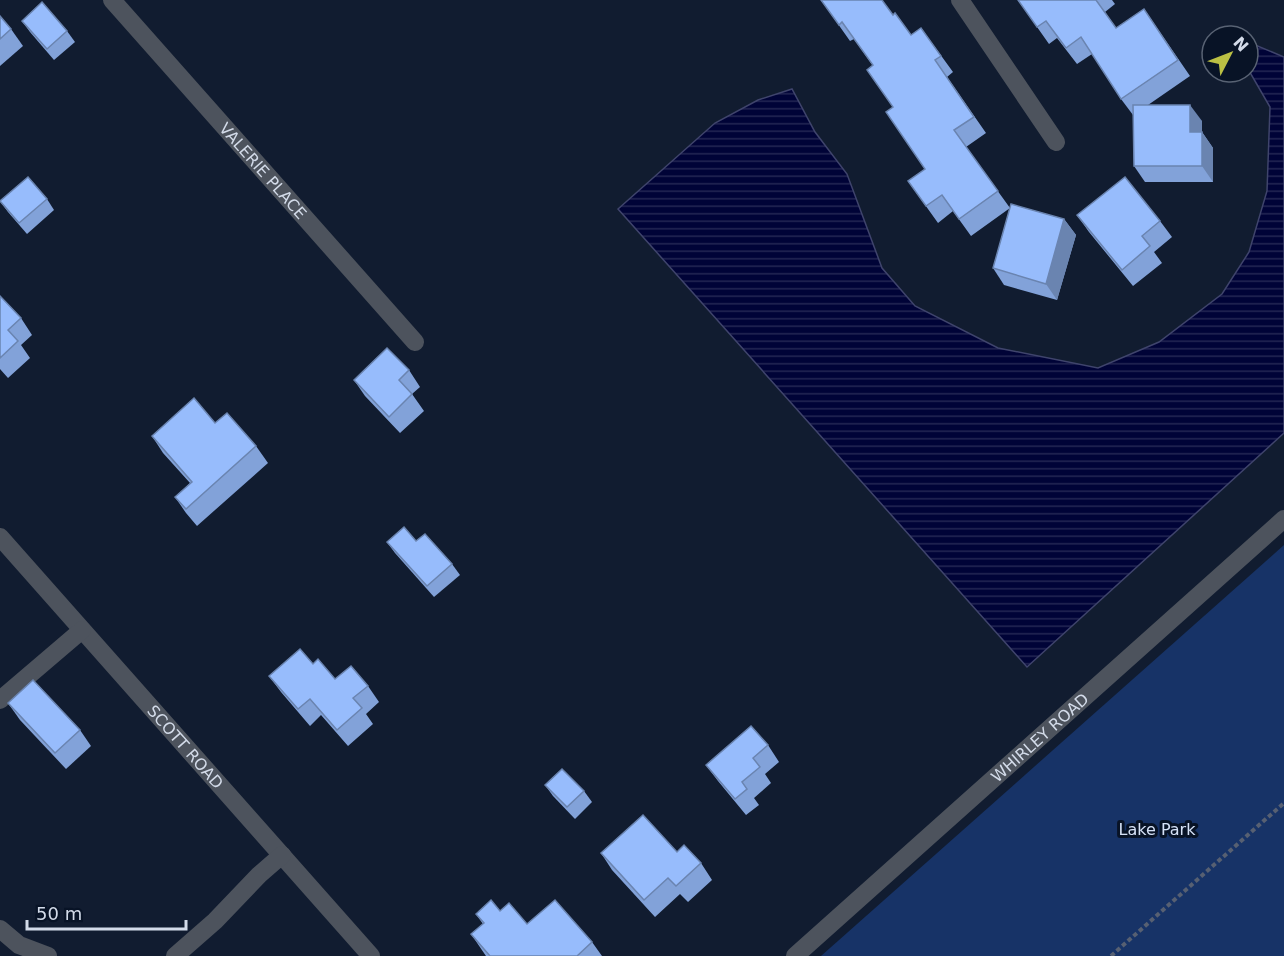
<svg xmlns="http://www.w3.org/2000/svg" width="1284" height="956" font-family="'DejaVu Sans',sans-serif">
	<style>
		.green { fill: #173367 }
		.water { fill: url(#water-rules); stroke: #3f446c; stroke-width: 1.5 }
		.lines { fill: none; stroke-linecap: round; stroke-linejoin: round }
		.path { stroke: #576072; stroke-width: 4; stroke-dasharray: 4.5 3; stroke-linecap: butt }
		.minor { stroke: #4d535d; stroke-width: 18 }
		.wall { fill: #82a2d9 }
		.shaded-wall { fill: #6a84b0 }
		.building { fill: #97bcfc; stroke: #6a84b0; stroke-width: 1.5 }
		.labels { text-anchor: middle; stroke-width: 6; stroke-linejoin: round; paint-order: stroke }
		.street-label { font-size: 16px; fill: #d3dbe9; stroke: #081326 }
		.park-label { font-size: 16px; fill: #d5e1f6; stroke: #081326 }
	</style>
	<defs>
		<pattern id="water-rules" width="6" height="5" patternUnits="userSpaceOnUse" patternTransform="scale(1.5)"><rect width="6" height="5" fill="#000337"/><path d="M0 2.5h6" fill="none" stroke="#242754"/></pattern>
	</defs>
	<rect width="100%" height="100%" fill="#111c30"/>
	<!-- green -->
	<path class="green" d="M 1284,545 L 1284,956 L 821,956 Z"/>
	<!-- water -->
	<path class="water" d="M 1248,42 L 1284,57 L 1284,433 L 1027,667 L 618,209 L 715,123 L 758,100 L 792,89 L 815,132 L 847,174 L 882,268 L 915,306 L 998,348 L 1098,368 L 1159,342 L 1222,294 L 1249,252 L 1267,191 L 1270,107 L 1248,69 Z"/>
	<g class="lines">
		<!-- path -->
		<path class="path" d="M 1111,956 L 1284,803"/>
		<!-- minor -->
		<g class="minor">
			<path id="s1" d="M 112,0 L 415,342"/>
			<path d="M 960,0 L 1056,142"/>
			<path id="s2" d="M 0,537 L 371,956"/>
			<path d="M 0,700 L 82,630"/>
			<path d="M 0,929 L 19,945 L 48,956"/>
			<path d="M 175,956 L 215,921 L 259,875 L 282,855"/>
			<path id="s3" d="M 795,956 L 1284,519"/>
		</g>
	</g>
	<!-- wall -->
	<g class="wall">
		<path d="M 821,0 L 893,15 L 911,35 L 921,28 L 953,72 L 947,77 L 986,133 L 966,147 L 1010,208 L 971,236 L 953,211 L 938,223 L 908,181 L 925,169 L 873,66 L 854,39 L 850,41 Z"/>
		<path d="M 1018,0 L 1112,0 L 1115,4 L 1105,12 L 1116,28 L 1144,9 L 1190,76 L 1148,105 L 1202,121 L 1202,132 L 1213,148 L 1213,182 L 1145,182 L 1134,166 L 1133,115 L 1121,99 L 1092,54 L 1077,64 L 1057,38 L 1049,44 Z"/>
		<path d="M 0,16 L 11,29 L 23,46 L 0,66 Z"/>
		<path d="M 22,21 L 67,31 L 75,42 L 54,60 L 30,32 Z"/>
		<path d="M 47,199 L 54,210 L 27,234 L 8,212 L 0,201 Z"/>
		<path d="M 1077,215 L 1160,221 L 1172,237 L 1154,252 L 1162,263 L 1133,286 L 1089,232 Z"/>
		<path d="M 1064,219 L 1076,235 L 1057,300 L 1004,285 L 993,268 Z"/>
		<path d="M 0,296 L 21,318 L 32,335 L 21,345 L 30,358 L 8,378 L 0,369 Z"/>
		<path d="M 409,370 L 420,387 L 412,394 L 424,411 L 400,433 L 365,396 L 354,380 Z"/>
		<path d="M 215,423 L 256,446 L 268,463 L 197,526 L 186,513 L 175,497 L 190,483 L 163,453 L 152,436 Z"/>
		<path d="M 416,541 L 452,564 L 460,575 L 434,597 L 395,553 L 387,542 Z"/>
		<path d="M 313,664 L 335,679 L 368,686 L 379,702 L 366,714 L 373,724 L 348,746 L 321,715 L 310,726 L 281,692 L 269,676 Z"/>
		<path d="M 8,703 L 80,730 L 91,746 L 66,769 L 20,720 Z"/>
		<path d="M 768,745 L 779,762 L 765,774 L 771,783 L 754,798 L 759,805 L 746,815 L 718,781 L 706,765 Z"/>
		<path d="M 545,785 L 584,791 L 592,802 L 575,819 L 553,796 Z"/>
		<path d="M 677,852 L 701,863 L 712,880 L 688,902 L 680,894 L 655,917 L 612,870 L 601,853 Z"/>
		<path d="M 500,911 L 527,924 L 592,942 L 602,956 L 486,956 L 471,934 L 483,924 L 476,914 Z"/>
	</g>
	<!-- shaded-wall -->
	<g class="shaded-wall">
		<path d="M 1190,105 L 1202,121 L 1202,148 L 1190,132 Z"/>
		<path d="M 1202,132 L 1213,148 L 1213,182 L 1202,166 Z"/>
		<path d="M 1064,219 L 1076,235 L 1057,300 L 1046,284 Z"/>
	</g>
	<!-- building -->
	<g class="building">
		<path d="M 821,0 L 882,0 L 893,15 L 895,13 L 911,35 L 921,28 L 941,56 L 935,60 L 974,117 L 954,130 L 998,191 L 959,219 L 942,195 L 926,206 L 908,181 L 925,169 L 886,112 L 893,107 L 867,70 L 873,65 L 842,22 L 839,25 Z"/>
		<path d="M 1018,0 L 1096,0 L 1116,28 L 1144,9 L 1178,60 L 1121,99 L 1081,37 L 1066,48 L 1046,21 L 1037,27 Z"/>
		<path d="M 42,2 L 67,31 L 47,49 L 22,21 Z"/>
		<path d="M 0,16 L 11,29 L 0,39 Z"/>
		<path d="M 1133,105 L 1190,105 L 1190,132 L 1202,132 L 1202,166 L 1134,166 Z"/>
		<path d="M 28,177 L 47,199 L 19,223 L 0,201 Z"/>
		<path d="M 1125,177 L 1160,221 L 1142,236 L 1150,246 L 1122,270 L 1077,215 Z"/>
		<path d="M 1011,204 L 1064,219 L 1046,284 L 993,268 Z"/>
		<path d="M 0,296 L 21,318 L 8,330 L 18,341 L 0,358 Z"/>
		<path d="M 387,348 L 409,370 L 399,380 L 412,394 L 389,417 L 354,380 Z"/>
		<path d="M 194,398 L 215,423 L 227,413 L 256,446 L 186,509 L 175,497 L 192,482 L 152,436 Z"/>
		<path d="M 404,527 L 416,541 L 425,534 L 452,564 L 427,586 L 387,542 Z"/>
		<path d="M 300,649 L 313,664 L 318,659 L 335,679 L 351,666 L 368,686 L 353,698 L 362,708 L 337,730 L 310,699 L 298,709 L 269,676 Z"/>
		<path d="M 33,680 L 80,730 L 55,753 L 8,703 Z"/>
		<path d="M 751,726 L 768,745 L 753,758 L 760,767 L 742,782 L 747,789 L 735,799 L 706,765 Z"/>
		<path d="M 562,769 L 584,791 L 567,807 L 545,785 Z"/>
		<path d="M 643,815 L 677,852 L 684,845 L 701,863 L 676,886 L 668,878 L 644,900 L 601,853 Z"/>
		<path d="M 491,900 L 500,911 L 509,903 L 527,924 L 555,900 L 592,942 L 577,956 L 490,956 L 471,934 L 484,923 L 476,914 Z"/>
	</g>
	<g class="labels">
		<!-- street labels -->
		<g class="street-label">
			<text dy="6" stroke="none"><textPath href="#s1" startOffset="228">VALERIE PLACE</textPath></text>
			<text dy="6" stroke="none"><textPath href="#s3" startOffset="328">WHIRLEY ROAD</textPath></text>
			<text dy="6" stroke="none"><textPath href="#s2" startOffset="280">SCOTT ROAD</textPath></text>
		</g>
		<!-- park labels -->
		<g class="park-label">
			<text x="1157" y="835">Lake Park</text>
		</g>
	</g>
	<!-- north arrow -->
	<g transform="translate(1230 54) rotate(48)"><circle r="28" fill="#081326" stroke="#596374" stroke-width="1.5"/>
	<path d="M0-4.5L10 22L0 15L-10 22Z" fill="#bbc044"/>
	<text y="-9" font-size="16" font-weight="bold" text-anchor="middle" fill="#d3dbe9">N</text>
	</g>
	<!-- scale -->
	<path d="M27 920v9h159v-9" fill="none" stroke="#d3dbe9" stroke-width="3"/>
	<text x="36" y="920" font-size="18" fill="#d3dbe9" stroke="#081326" stroke-width="4.5" paint-order="stroke">50 m</text>
</svg>
